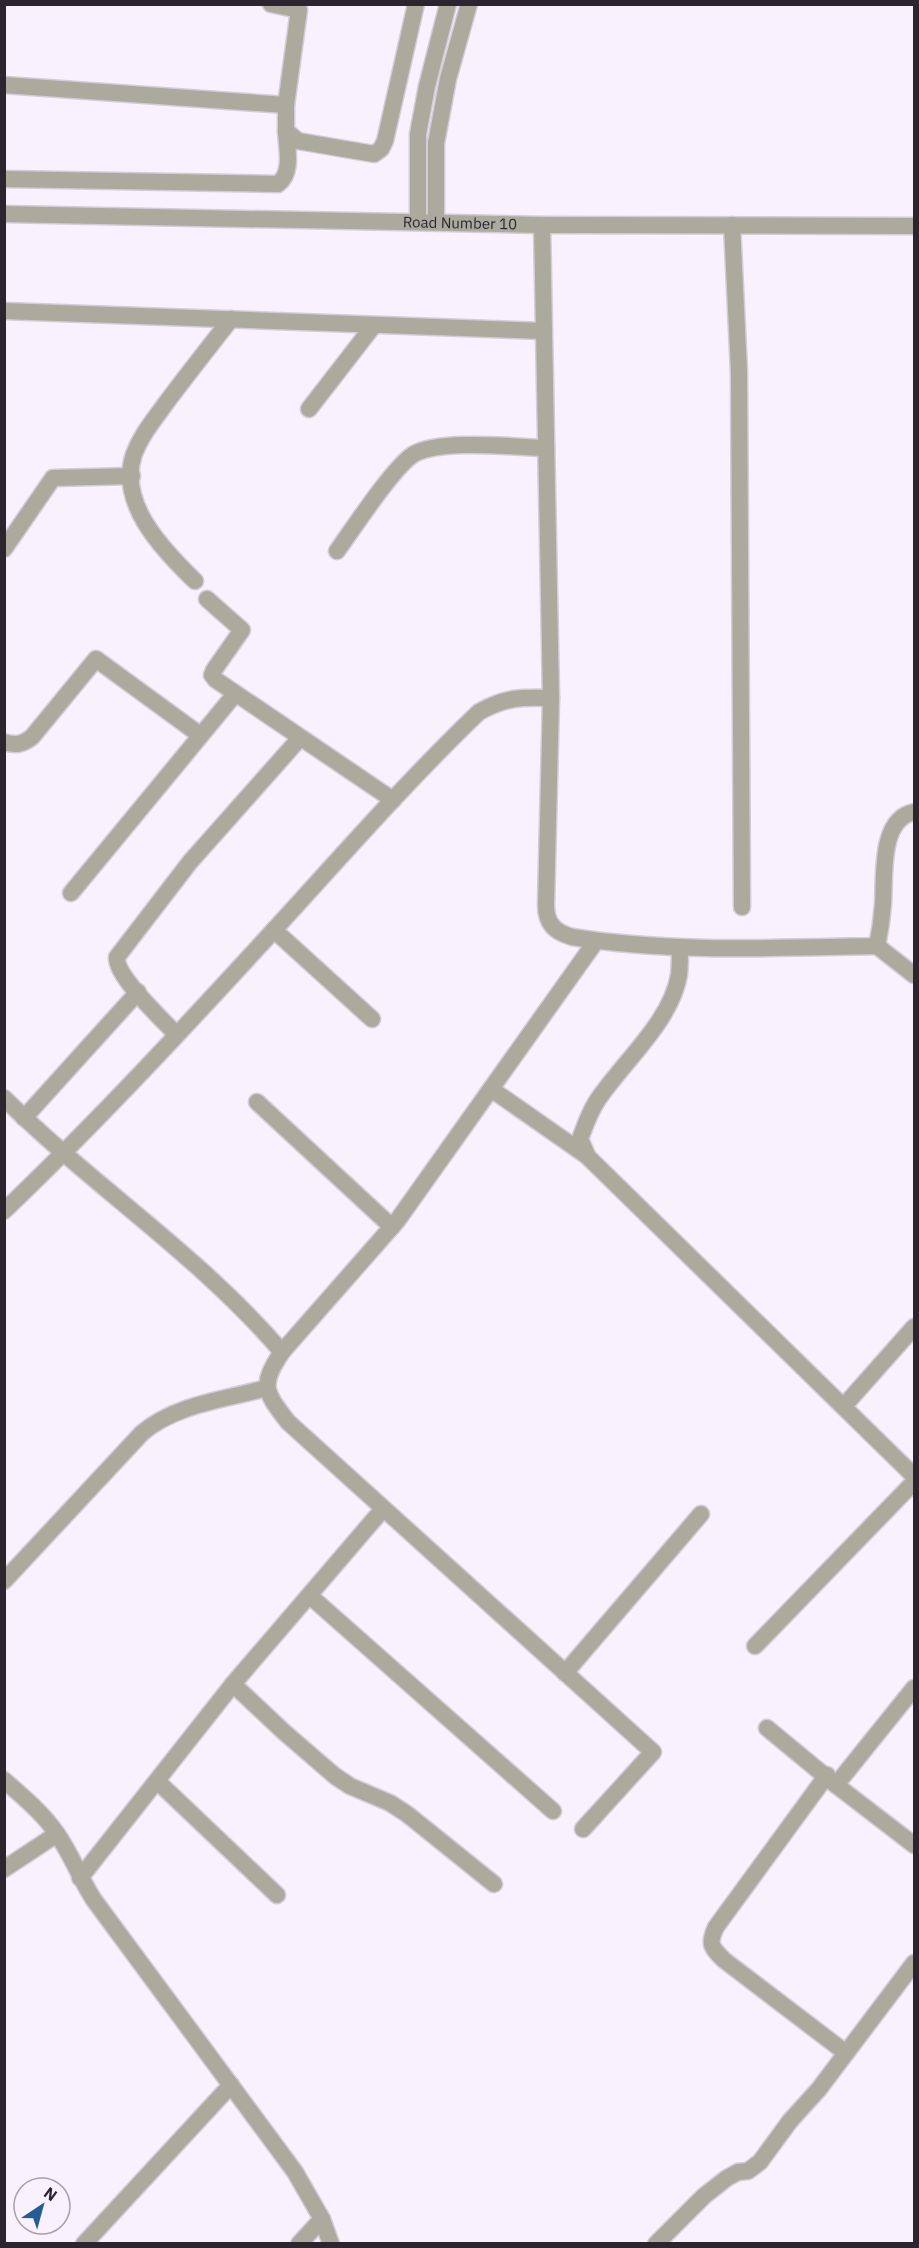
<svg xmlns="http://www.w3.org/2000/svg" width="919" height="2248" font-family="'IBM Plex Sans',sans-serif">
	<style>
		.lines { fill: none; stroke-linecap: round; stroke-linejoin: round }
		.minor-casing { stroke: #d4cdd9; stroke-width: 19 }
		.minor { stroke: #abaa9d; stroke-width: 16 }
		.labels { text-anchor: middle; stroke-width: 5; stroke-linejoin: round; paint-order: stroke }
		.street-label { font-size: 15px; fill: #2b252f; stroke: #f9f2fe }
	</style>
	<rect width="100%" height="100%" fill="#f9f2fe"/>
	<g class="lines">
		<!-- minor casing -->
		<g class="minor-casing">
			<g id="minor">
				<path d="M 271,4 L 299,10 L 286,105 L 286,131 L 298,141 L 374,154 L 381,149 L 385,141 L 416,4"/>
				<path d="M 4,85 L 286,105"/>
				<path d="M 4,179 L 278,184 C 293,173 287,149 286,131"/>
				<path id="s1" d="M 4,214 L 542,225 L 914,226"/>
				<path d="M 418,222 L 418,134 L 427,86 L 448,4"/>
				<path d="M 436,222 L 436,143 L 448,79 L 469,4"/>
				<path d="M 542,225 L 551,698 L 546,905 C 546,924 555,932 572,937 C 673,953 775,948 877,946 C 880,932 882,918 883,904 C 885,877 879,819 914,812"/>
				<path d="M 732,225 L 739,371 L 742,907"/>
				<path d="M 4,311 L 544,331"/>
				<path d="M 309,409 L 374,325"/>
				<path d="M 4,549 L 53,478 L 132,476"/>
				<path d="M 337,551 C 353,529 394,466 414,454 C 442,439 514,447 546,448"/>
				<path d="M 195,581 C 163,550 117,503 134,454 C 141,435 154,420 166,403 C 187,375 209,347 231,319"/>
				<path d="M 207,599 L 242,630 L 214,670 L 212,675 L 216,680 L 393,800"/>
				<path d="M 4,742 C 16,746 23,744 32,737 L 96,659 L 200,735"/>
				<path d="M 71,893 L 235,694"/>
				<path d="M 274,930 L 372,1019"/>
				<path d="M 877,946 L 914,975"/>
				<path d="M 680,948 C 680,957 680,966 679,975 C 671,1022 622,1063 597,1101 C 589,1113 585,1126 580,1139 L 588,1157 L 914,1476"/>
				<path d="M 176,1034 C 162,1019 115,976 117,957 L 190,862 L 300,738"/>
				<path d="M 491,1089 L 587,1156"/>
				<path d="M 4,1098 C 94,1187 200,1256 282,1352"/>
				<path d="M 257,1102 L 392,1227"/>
				<path d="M 24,1118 L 138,992"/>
				<path d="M 4,1211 C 98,1121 186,1026 274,930 C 341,857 407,781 479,712 C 506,697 521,697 551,698"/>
				<path d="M 844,1406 L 914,1327"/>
				<path d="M 4,1581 L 142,1433 C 176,1404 224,1400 266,1388"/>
				<path d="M 310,1596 L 553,1811"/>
				<path d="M 755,1646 L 914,1482"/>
				<path d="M 565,1673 L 701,1514"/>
				<path d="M 233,1684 L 284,1732 L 335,1776 L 350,1786 L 390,1803 L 407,1814 L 494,1884"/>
				<path d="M 767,1728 L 836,1785 L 914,1845"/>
				<path d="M 827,1775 L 716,1927 C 708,1944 711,1947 724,1960 L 846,2053"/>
				<path d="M 4,1780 C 23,1797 43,1813 57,1834 C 72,1855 80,1879 94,1900 L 295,2172 L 322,2219 L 331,2244"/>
				<path d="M 157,1781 L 277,1895"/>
				<path d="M 836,1785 L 914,1688"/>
				<path d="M 583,1829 L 653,1752 L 288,1422 C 264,1391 260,1385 282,1352 L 397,1221 L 596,941"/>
				<path d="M 4,1869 L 57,1834"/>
				<path d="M 80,1878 L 233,1684 L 383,1509"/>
				<path d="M 84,2244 L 231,2085"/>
				<path d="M 299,2244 L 322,2219"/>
				<path d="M 656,2244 L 704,2196 L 727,2178 L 738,2172 L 748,2171 L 760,2162 L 790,2121 L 819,2089 L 914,1963"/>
			</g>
		</g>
		<!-- minor -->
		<use href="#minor" class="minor"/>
	</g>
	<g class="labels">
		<!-- street labels -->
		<g class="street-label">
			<text dy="5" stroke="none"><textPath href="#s1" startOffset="456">Road Number 10</textPath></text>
		</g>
	</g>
	<!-- border -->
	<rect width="919" height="2248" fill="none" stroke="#2b252f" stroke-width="12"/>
	<!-- north arrow -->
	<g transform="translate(42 2206) rotate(36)"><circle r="28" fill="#f9f2fe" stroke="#a7a0ab" stroke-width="1.5"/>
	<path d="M0-4.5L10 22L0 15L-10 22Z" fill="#245d94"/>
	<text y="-9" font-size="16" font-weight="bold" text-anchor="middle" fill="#2b252f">N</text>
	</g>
</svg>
